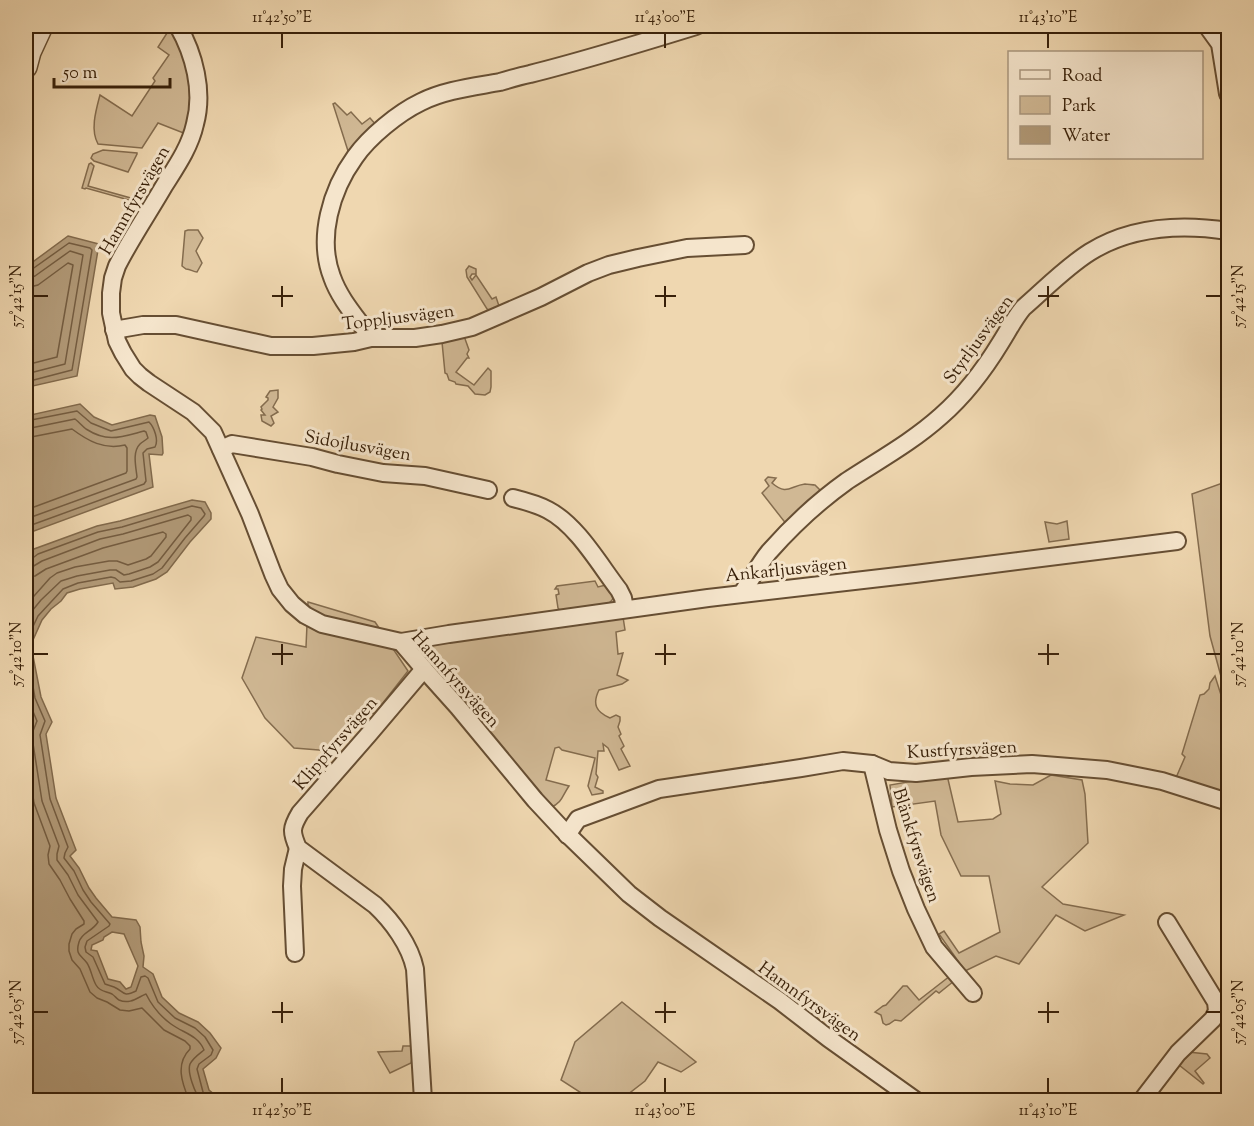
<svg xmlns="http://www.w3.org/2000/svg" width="1254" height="1126" font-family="'Sorts Mill Goudy',serif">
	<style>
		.green { fill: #d0b894; stroke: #846c4e; stroke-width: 1.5 }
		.water { fill: #b19977; stroke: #81694b; stroke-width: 1.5; fill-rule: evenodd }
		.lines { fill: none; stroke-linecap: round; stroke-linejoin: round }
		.shore { stroke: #745c40; stroke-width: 1.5 }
		.minor-casing { stroke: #664e33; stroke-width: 20 }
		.tertiary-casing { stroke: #664e33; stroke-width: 24 }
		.minor { stroke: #f5e5cc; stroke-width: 16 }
		.tertiary { stroke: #f5e5cc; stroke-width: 21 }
		.ticks { fill: none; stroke: #382009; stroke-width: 2 }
		.labels { text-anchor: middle; stroke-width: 6; stroke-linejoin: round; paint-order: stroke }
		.street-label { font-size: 18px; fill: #382009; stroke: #f5e5cc }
		.neatline { fill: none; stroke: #382009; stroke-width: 2 }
		.ticks-label { font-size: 15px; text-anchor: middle; fill: #382009 }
	</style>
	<rect width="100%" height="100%" fill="#efd7b0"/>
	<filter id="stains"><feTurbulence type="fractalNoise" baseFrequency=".00333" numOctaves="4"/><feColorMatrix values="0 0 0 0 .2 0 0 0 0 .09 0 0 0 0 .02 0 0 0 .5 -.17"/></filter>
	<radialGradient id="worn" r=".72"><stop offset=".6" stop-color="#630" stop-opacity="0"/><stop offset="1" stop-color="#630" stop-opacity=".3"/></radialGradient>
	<!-- green -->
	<g class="green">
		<path d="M 173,29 L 181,45 L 193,95 L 186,134 L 158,123 L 142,148 L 98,144 C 90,130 96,110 100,95 L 132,116 L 155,81 L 153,78 L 169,55 L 158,47 L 167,33 Z"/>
		<path d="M 335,103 L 347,115 L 351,112 L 362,124 L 370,118 L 377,126 L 349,154 L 333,104 Z"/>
		<path d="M 103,150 L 137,153 L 137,154 L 128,172 L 94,161 L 91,158 L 93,154 Z"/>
		<path d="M 91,163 L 94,166 L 88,186 L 138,200 L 142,190 L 149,194 L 140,215 L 134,215 L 133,214 L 136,202 L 86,188 L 85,189 L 82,188 L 89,164 Z"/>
		<path d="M 188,230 L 198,230 L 203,238 L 196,251 L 202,263 L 197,272 C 193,272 191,269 186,269 L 182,266 L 185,231 Z"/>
		<path d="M 469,266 L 476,269 L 476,274 L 472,274 L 470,277 L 472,280 L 476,275 L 492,299 L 496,297 L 499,306 L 497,308 L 491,311 L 487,309 L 467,277 L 466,270 Z"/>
		<path d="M 464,336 L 469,350 L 467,354 L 469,358 L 467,358 L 456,372 L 474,385 L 488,368 L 491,371 L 491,387 L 490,392 L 485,395 L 475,394 L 468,386 L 456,384 L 455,382 L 449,380 L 447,374 L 445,373 L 442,342 Z"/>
		<path d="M 278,390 L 278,398 L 273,407 L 278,412 L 271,416 L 274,423 L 271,426 L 262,421 L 261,415 L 265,415 L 261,410 L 262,409 L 261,407 L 268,400 L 268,398 L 266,397 L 270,391 Z"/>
		<path d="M 768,477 L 776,478 L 772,483 C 787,496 790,486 805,484 C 807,484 813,485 815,485 L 824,494 L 787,525 L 762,493 L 769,486 L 765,480 Z"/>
		<path d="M 1228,481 L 1228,702 L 1210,636 L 1192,494 Z"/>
		<path d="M 1067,521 L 1069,539 L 1049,542 L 1045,522 L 1057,524 Z"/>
		<path d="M 595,581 L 598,587 L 610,584 L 614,597 C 606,612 588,608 574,608 C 569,609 564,610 560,611 L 558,608 L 556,595 L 559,594 L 558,589 L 555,589 L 557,586 Z"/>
		<path d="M 308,602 L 375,622 L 408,671 L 375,713 L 356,715 L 343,728 L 337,755 L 319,750 L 294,748 L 265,718 L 242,678 L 256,637 L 306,647 Z"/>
		<path d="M 623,617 L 625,630 L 616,632 L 618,654 L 623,653 L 617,675 L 628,680 L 622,684 L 599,690 C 592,704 596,712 610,718 L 616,715 L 620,717 L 620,721 L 618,727 L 621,734 L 619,736 L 624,746 L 621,749 L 630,766 L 619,770 L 608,748 L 603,744 L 604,751 L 598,751 L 596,774 L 598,777 L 595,787 L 603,791 L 603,793 L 592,795 L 588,786 L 595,758 L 562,750 L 559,747 L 555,748 L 546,780 L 569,786 C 562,796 563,802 550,808 L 419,650 L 424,644 Z"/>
		<path d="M 1215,676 L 1228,717 L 1228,796 L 1175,780 L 1185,757 L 1182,754 L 1200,695 L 1204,694 L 1209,689 L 1210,683 Z"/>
		<path d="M 947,775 L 958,822 L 993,819 L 1001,814 L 995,781 L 1010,784 L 1033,785 L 1051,775 L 1082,780 L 1085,794 L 1088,843 L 1042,887 L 1063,904 L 1124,915 L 1085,931 L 1056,915 L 1019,964 L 996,956 L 965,971 L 939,934 L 944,931 L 959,953 L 1000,932 L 989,876 L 961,876 L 941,835 L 935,801 L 892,807 L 890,785 Z"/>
		<path d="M 950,976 L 954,981 L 939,993 L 936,991 L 901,1021 L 895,1020 L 889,1024 L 886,1025 L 883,1023 L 881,1015 L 875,1012 L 883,1006 L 886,1005 L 903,986 L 907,986 L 919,1000 Z"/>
		<path d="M 622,1002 L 696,1062 L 681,1072 L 658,1062 L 645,1081 L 623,1098 L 619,1100 L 592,1100 L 561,1080 L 575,1042 Z"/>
		<path d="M 403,1046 L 413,1046 L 415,1047 L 411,1063 L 390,1073 L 378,1052 L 402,1051 Z"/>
		<path d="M 1188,1052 L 1207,1054 L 1210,1058 L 1195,1071 L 1204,1083 L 1203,1084 L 1179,1065 L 1177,1062 Z"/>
	</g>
	<!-- water -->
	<g class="water">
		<path d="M 68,236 L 99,244 L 77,376 L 28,387 L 28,391 L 26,392 L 26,267 Z"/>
		<path d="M 80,404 L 94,417 L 112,425 L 150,415 L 155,416 L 162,437 L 163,453 L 162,455 L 149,454 L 153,487 L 26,534 L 26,416 Z"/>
		<path d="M 192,500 L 205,502 L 211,513 L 211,519 L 190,542 L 167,572 L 156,579 L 133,587 L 115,589 L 113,583 L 80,589 L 67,593 L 61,601 L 51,609 L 42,620 L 33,640 L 32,651 L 41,697 L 52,722 L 46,734 L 56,798 L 76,850 L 70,856 L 79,868 L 89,888 L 96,898 L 112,917 L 136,920 L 140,927 L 141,942 L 144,956 L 143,967 L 153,974 L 162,997 L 179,1013 L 198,1022 L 210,1033 L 221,1048 L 216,1058 L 203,1069 L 209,1090 L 221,1100 L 26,1100 L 26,556 L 34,549 L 97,526 L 120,521 ZM 112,932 L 124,934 L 138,966 L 131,987 L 126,989 L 120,982 L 108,979 L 97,951 L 91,950 L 92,945 L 103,940 L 104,937 Z"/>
	</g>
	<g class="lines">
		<!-- shore -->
		<g class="shore">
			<path d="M 26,271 L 31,270 L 69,243 L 90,248 L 92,250 L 72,370 L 26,382"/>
			<path d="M 26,279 L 35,276 L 70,251 L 83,255 L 65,364 L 26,374"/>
			<path d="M 26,288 L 38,285 L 68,263 L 73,265 L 57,357 L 26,365"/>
			<path d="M 26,421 L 77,411 L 91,423 L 111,431 L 149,422 C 154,427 159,440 155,447 L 147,449 L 143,453 L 146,481 L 144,484 L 26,527"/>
			<path d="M 26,429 L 75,419 C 79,422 82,426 86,429 C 108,443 121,437 144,431 L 146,432 L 148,438 C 146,440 142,442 140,444 C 132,452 136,467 137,477 L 136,479 L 26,519"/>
			<path d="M 26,438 L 72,429 C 88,441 104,450 125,445 L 127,448 L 127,471 L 126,473 L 26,510"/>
			<path d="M 26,560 L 30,560 L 38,554 L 98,532 L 122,527 L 192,506 L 201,508 L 205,514 L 204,516 L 185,538 L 162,568 L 153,574 L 131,581 L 120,582 L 115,578 L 111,577 L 78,583 L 63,589 L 38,616 L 28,637 L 27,653 L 35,698 L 45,721 L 40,735 L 50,799 L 68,847 L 65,853 L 64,858 L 74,871 L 83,890 L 91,902 L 110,924 L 109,926 L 87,941 L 85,947 L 86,952 L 93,957 L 105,984 C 108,985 111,986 114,987 C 124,991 122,998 136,991 L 141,977 L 145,976 L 148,978 L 158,1002 L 175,1018 L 195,1028 L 205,1037 L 213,1050 L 211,1055 L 199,1064 L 197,1069 L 203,1092 L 212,1100"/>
			<path d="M 26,568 L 32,567 L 42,561 L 100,539 L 123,534 L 188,515 L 191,517 L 191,520 L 158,562 L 150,567 L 129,574 L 124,575 L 116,570 L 110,570 L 77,576 L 61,581 L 41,600 L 32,611 L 26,625"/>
			<path d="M 26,577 L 35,576 L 46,569 L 103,548 L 163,532 L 166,534 L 166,537 L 151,556 L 146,559 L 128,565 L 117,561 L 109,561 L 75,567 L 57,573 L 50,578 L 26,605"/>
			<path d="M 26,684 L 29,702 L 37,721 L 33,731 L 32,737 L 42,801 L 59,846 L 57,854 L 57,860 L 68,875 L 78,895 L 98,922 C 92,932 82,932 79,942 C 75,955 81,955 87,963 C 91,969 92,978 96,985 C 100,992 106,991 112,994 C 115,996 117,999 119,1000 C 130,1005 138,997 146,994 C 152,1006 160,1016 171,1024 C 183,1033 198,1035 204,1050 C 199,1054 193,1058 190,1064 C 187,1072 195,1094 201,1100"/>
			<path d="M 26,749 L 34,803 L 50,846 L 48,855 L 49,864 L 60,880 L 70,899 L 84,921 L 84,924 L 76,929 L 72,934 L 69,944 L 69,951 L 72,960 L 80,969 L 90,992 L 97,998 L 107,1002 L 120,1010 L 129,1011 L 142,1008 L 164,1030 L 185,1041 L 190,1046 L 190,1049 C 175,1064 182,1083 189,1100"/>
		</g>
		<!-- minor casing -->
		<g class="minor-casing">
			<g id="minor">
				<path d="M 178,26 C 194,54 204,91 195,124 C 190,147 176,167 164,186 C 149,212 130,240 117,266 L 113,278 L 111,293 L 111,313 L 117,341 L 123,353 L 133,369 L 140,376 L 149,383 L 193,412 L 213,432 L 250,514 L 273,574 L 280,589 L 292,604 L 305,615 L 322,624 L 401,642 L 424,669 L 458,707 L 535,800 L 562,829 L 629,894 L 660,918 L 780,1001 L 828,1038 L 915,1100"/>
				<path d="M 1207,26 L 1220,44 L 1228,94"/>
				<path d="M 114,330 L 143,325 L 176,325 L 271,346 L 313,346 L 354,342 L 371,338 L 415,338 L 442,334 L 472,327 L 541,297 L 588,273 L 609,265 L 638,258 L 687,248 L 745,245"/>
				<path d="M 371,338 C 358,319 340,300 332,277 C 317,238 331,190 355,157 C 369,137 398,113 421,102 C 445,90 473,87 500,82 C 510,79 520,76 530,74 C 586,60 641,43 696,26"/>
				<path d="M 221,449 L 232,444 L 312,457 L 338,464 L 383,473 L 425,476 L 488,490"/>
				<path d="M 513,498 C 525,501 537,504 548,510 C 577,525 599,564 619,590 L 623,598 L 625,609"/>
				<path d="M 742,593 C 751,580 759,564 769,552 C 792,526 819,501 847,481 C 879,460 912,442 941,416 C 965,395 984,370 1001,342 C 1008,331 1014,319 1023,308 C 1045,289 1066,267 1090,252 C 1132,226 1182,224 1228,231"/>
				<path d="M 401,642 L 449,634 L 708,598 L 915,574 L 1177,541"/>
				<path d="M 872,764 L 888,830 L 901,871 L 916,909 L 934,947 L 973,993"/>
				<path d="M 567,835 L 578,819 L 659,789 L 801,768 L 843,761 L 872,764 L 889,771 L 916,773 L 971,767 L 1032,764 L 1107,770 L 1162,781 L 1228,802"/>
				<path d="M 295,953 L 292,886 L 293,869 L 298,848"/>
				<path d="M 423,1100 L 415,969 C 410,945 392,921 375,905 L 298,848 C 291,832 291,828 300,813 L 369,734 L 424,669"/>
				<path d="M 1142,1100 L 1178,1053 L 1213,1019 L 1217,1011 L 1216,1002 L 1167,922"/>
			</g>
		</g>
		<!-- tertiary casing -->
		<g class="tertiary-casing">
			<path id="tertiary" d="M 26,67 L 30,52 L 42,26"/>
		</g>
		<!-- minor -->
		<use href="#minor" class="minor"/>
		<!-- tertiary -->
		<use href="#tertiary" class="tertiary"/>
	</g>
	<!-- ticks -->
	<path class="ticks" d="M 282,33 L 282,48M 665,33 L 665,48M 1048,33 L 1048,48M 282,286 L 282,307M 665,286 L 665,307M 1048,286 L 1048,307M 33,296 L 48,296M 272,296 L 293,296M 655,296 L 676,296M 1038,296 L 1059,296M 1206,296 L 1221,296M 282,644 L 282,665M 665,644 L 665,665M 1048,644 L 1048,665M 33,654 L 48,654M 272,654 L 293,654M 655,654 L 676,654M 1038,654 L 1059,654M 1206,654 L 1221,654M 282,1002 L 282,1023M 665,1002 L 665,1023M 1048,1002 L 1048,1023M 33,1012 L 48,1012M 272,1012 L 293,1012M 655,1012 L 676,1012M 1038,1012 L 1059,1012M 1206,1012 L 1221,1012M 282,1078 L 282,1093M 665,1078 L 665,1093M 1048,1078 L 1048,1093"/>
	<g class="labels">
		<!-- street labels -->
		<g class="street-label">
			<text transform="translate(134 200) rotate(-60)" y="6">Hamnfyrsvägen</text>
			<text transform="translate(398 317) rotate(-7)" y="6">Toppljusvägen</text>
			<text transform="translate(978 339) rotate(-54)" y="6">Styrljusvägen</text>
			<text transform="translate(358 445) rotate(10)" y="6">Sidojlusvägen</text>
			<text transform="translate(786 569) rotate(-6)" y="6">Ankarljusvägen</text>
			<text transform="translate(456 679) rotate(48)" y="6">Hamnfyrsvägen</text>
			<text transform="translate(335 743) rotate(-49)" y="6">Klippfyrsvägen</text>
			<text transform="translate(962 749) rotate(-3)" y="6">Kustfyrsvägen</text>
			<text transform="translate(917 845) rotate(72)" y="6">Blänkfyrsvägen</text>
			<text transform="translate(810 1001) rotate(36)" y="6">Hamnfyrsvägen</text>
		</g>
	</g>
	<!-- margin -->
	<rect width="1254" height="1126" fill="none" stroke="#efd7b0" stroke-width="66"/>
	<!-- legend -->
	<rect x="1008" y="51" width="195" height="108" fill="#f5e5cc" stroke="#a9967e" stroke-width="1.5"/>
	<rect x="1020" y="70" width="30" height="9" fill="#f5e5cc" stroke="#a9967e" stroke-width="1.5"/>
	<text x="1062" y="81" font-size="18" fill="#382009">Road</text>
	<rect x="1020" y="96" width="30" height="18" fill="#d0b894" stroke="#a9967e" stroke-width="1.5"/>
	<text x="1062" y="111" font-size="18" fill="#382009">Park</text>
	<rect x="1020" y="126" width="30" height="18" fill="#b19977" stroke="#a9967e" stroke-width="1.5"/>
	<text x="1062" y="141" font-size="18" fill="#382009">Water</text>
	<!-- scale -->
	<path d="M54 78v9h116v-9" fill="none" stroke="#382009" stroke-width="3"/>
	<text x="63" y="78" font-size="18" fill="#382009" stroke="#f5e5cc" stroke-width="4.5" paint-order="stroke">50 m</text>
	<rect x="33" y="33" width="1188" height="1060" class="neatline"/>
	<g class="ticks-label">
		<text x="282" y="22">11°42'50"E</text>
		<text x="665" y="22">11°43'00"E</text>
		<text x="1048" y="22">11°43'10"E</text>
		<text transform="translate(16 296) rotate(-90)" y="5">57°42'15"N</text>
		<text transform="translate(1238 296) rotate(-90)" y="5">57°42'15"N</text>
		<text transform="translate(16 654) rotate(-90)" y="5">57°42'10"N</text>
		<text transform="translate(1238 654) rotate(-90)" y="5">57°42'10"N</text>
		<text transform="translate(16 1012) rotate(-90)" y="5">57°42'05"N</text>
		<text transform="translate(1238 1012) rotate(-90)" y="5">57°42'05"N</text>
		<text x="282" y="1115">11°42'50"E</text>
		<text x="665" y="1115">11°43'00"E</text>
		<text x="1048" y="1115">11°43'10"E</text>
	</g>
	<rect width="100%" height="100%" filter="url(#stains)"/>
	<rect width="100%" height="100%" fill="url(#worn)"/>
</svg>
